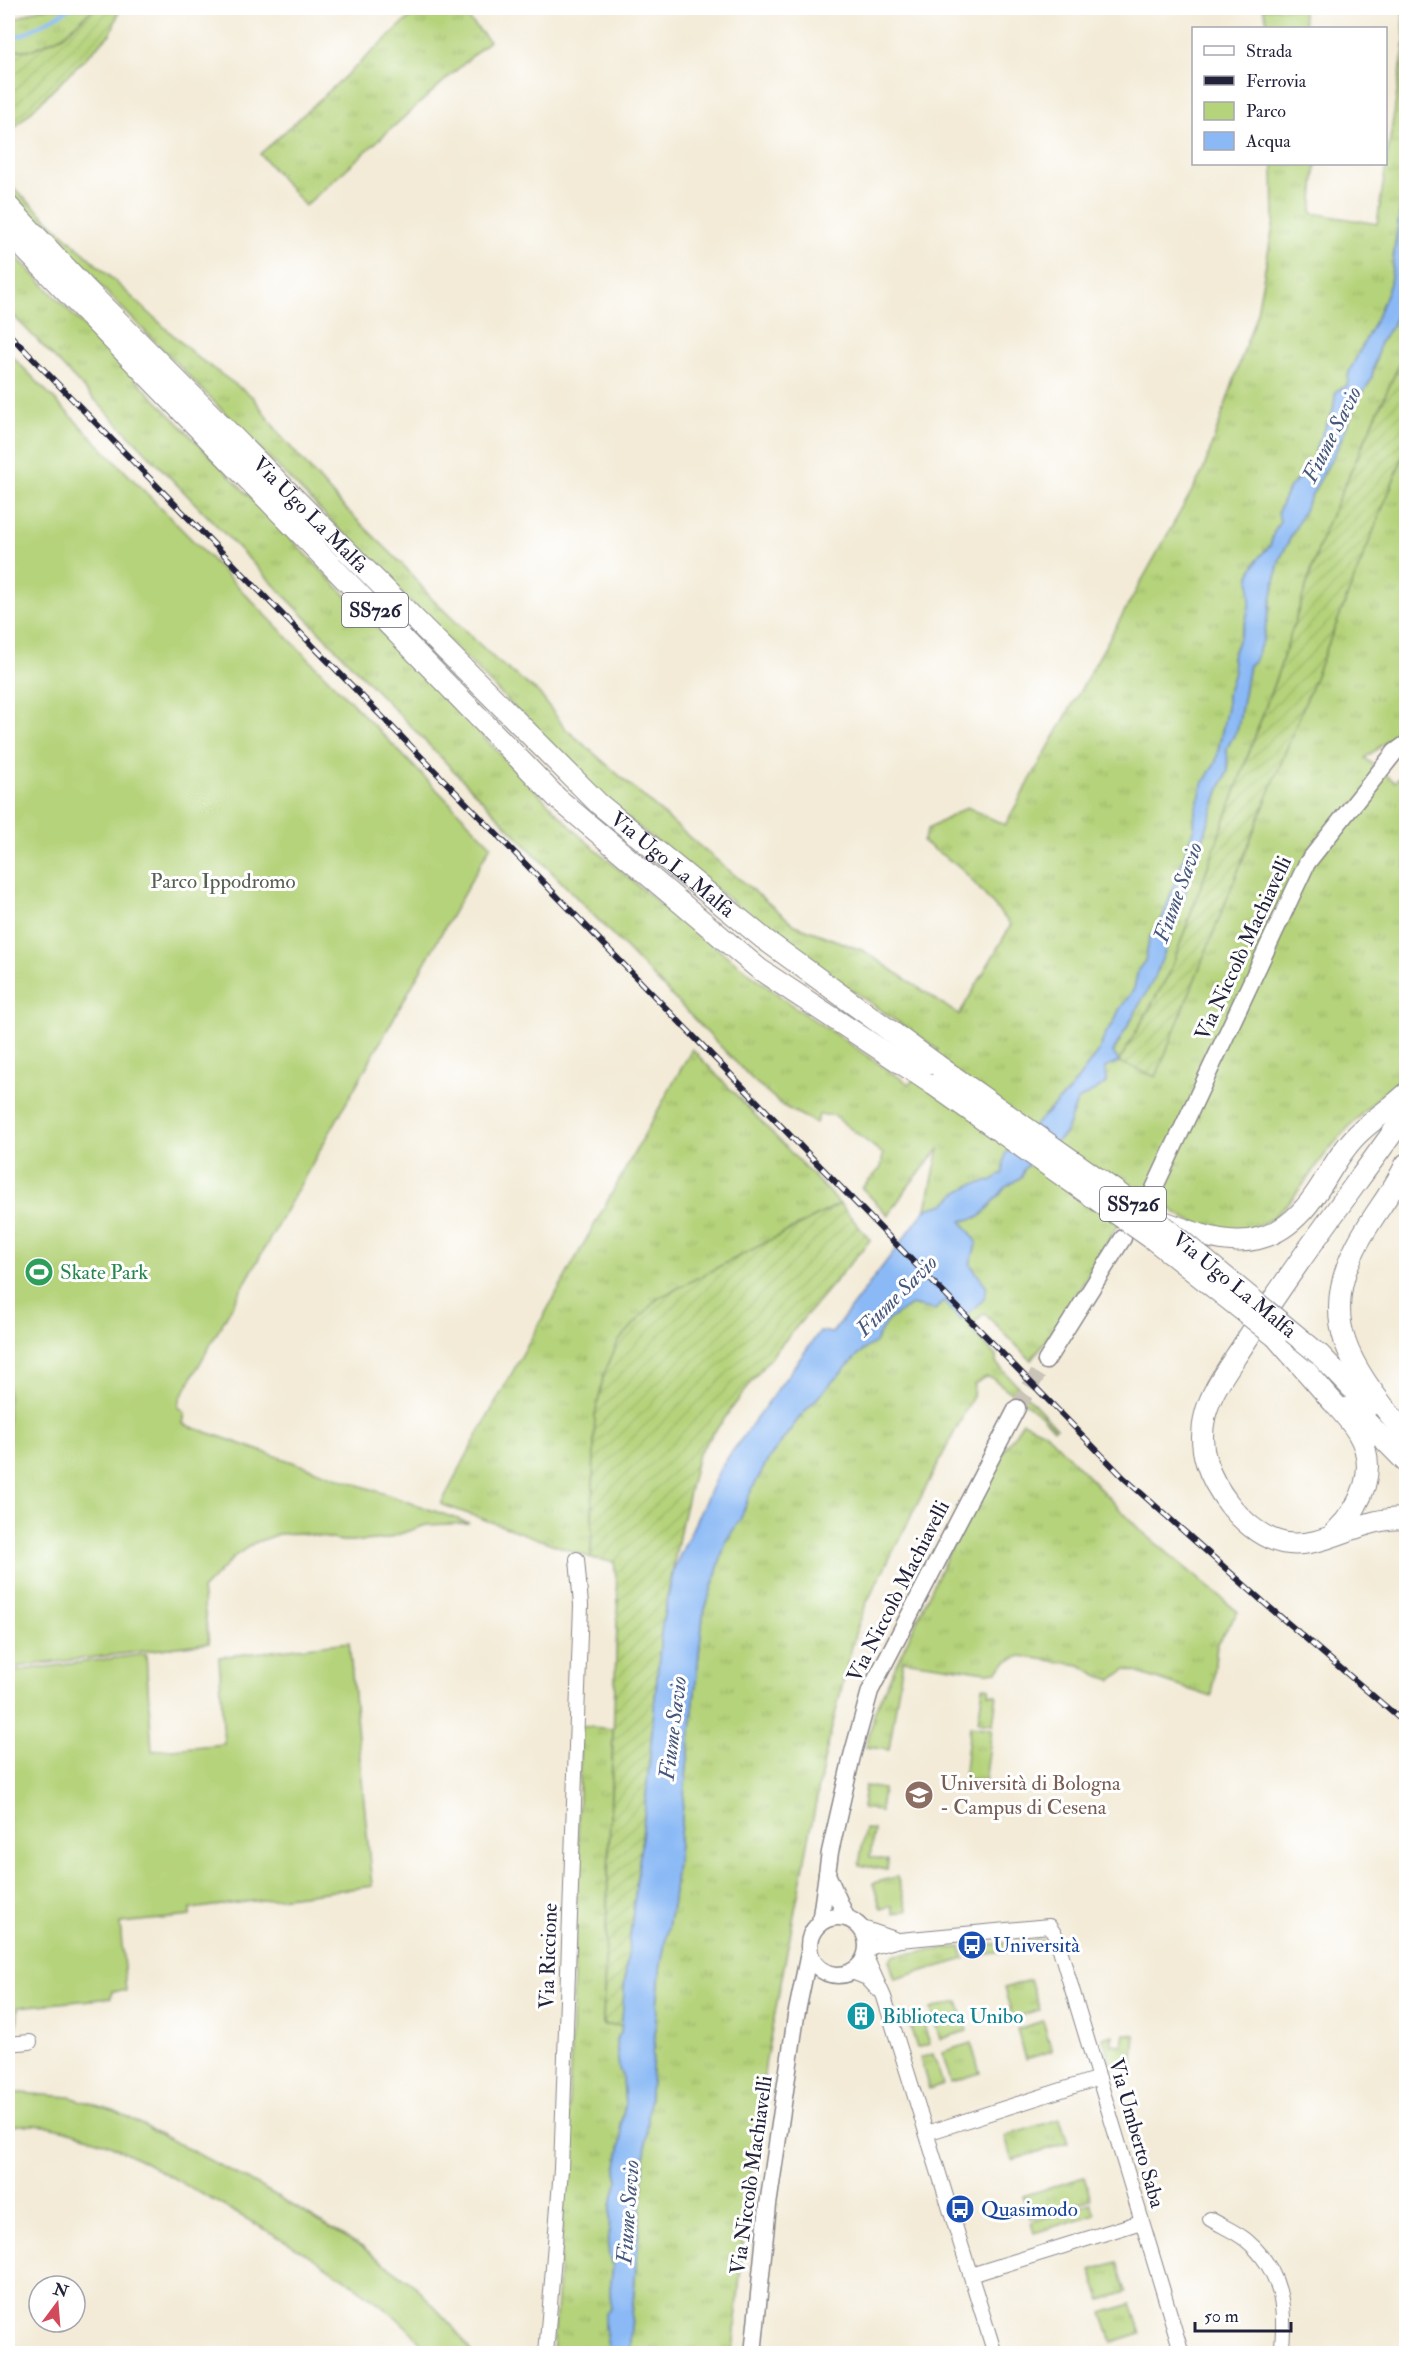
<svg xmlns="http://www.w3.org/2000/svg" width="1414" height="2361" font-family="'IM FELL Double Pica',serif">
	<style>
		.grass { fill: url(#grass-tufts); stroke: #6c7a5a; stroke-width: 1.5 }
		.park { fill: #b5d37a; stroke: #6c7a5a; stroke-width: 1.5 }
		.garden { fill: url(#garden-furrows); stroke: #6c7a5a; stroke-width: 1.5 }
		.water { fill: #8ab9f5; stroke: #566e98; stroke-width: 1.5 }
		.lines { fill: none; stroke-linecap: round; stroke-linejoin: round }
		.stream { stroke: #8ab9f5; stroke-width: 4 }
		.tertiary-tunnel { stroke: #c9c3b8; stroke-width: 16; stroke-dasharray: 16 8; stroke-linecap: butt }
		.minor-casing { stroke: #8a8689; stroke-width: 16 }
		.tertiary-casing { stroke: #8a8689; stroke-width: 19 }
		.trunk-casing { stroke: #8a8689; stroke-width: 23 }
		.minor { stroke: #fff; stroke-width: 14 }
		.tertiary { stroke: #fff; stroke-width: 16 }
		.trunk { stroke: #fff; stroke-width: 21 }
		.rail-casing { stroke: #22223b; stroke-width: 6 }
		.rail { stroke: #fff; stroke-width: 4; stroke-dasharray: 11; stroke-linecap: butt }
		.trunk-bridge-casing { stroke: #8a8689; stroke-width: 23; stroke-linecap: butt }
		.trunk-bridge { stroke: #fff; stroke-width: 21 }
		.labels { text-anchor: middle; stroke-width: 6; stroke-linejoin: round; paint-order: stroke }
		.shield { fill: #fff; stroke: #646476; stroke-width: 1.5 }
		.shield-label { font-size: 20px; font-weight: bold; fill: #22223b }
		.street-label { font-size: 21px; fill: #22223b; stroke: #fff }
		.park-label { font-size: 21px; fill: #556051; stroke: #fff }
		.leisure-label { font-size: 21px; fill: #27864d; stroke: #fff; text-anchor: start }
		.education-label { font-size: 21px; fill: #785e54; stroke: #fff; text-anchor: start }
		.transit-label { font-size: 21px; fill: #164399; stroke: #fff; text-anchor: start }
		.culture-label { font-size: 21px; fill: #0d838f; stroke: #fff; text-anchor: start }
		.water-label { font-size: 22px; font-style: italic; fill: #46577c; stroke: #fff }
	</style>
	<defs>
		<pattern id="grass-tufts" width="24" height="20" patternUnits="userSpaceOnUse" patternTransform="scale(1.5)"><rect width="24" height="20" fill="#b5d37a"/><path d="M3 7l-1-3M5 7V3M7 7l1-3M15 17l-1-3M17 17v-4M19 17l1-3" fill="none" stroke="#9bb56a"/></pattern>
		<pattern id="garden-furrows" width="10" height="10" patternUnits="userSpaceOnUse" patternTransform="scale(1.5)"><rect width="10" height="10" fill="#b5d37a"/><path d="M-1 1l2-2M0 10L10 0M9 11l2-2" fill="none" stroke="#9bb56a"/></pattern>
	</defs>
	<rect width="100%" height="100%" fill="#fff"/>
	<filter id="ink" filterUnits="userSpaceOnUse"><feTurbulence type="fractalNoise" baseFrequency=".0167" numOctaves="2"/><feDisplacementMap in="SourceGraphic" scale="12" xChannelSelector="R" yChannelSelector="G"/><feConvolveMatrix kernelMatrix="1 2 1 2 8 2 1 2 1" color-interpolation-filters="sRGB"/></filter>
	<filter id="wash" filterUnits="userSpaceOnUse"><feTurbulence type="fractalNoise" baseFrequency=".008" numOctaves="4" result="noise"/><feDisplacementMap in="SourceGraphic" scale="24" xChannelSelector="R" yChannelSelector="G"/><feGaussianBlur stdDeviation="1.35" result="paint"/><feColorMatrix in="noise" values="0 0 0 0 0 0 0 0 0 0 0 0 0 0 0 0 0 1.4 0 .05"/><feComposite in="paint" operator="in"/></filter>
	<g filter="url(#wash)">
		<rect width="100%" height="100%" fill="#f3ebd7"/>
		<!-- grass -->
		<g class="grass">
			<path d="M 41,8 L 94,8 L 63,36 L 31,50 L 8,50 L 8,22 Z"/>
			<path d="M 420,8 L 459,8 L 489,41 L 305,206 L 260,154 Z"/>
			<path d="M 1263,8 L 1302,8 L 1305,28 L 1269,28 Z"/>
			<path d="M 1402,8 L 1406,8 L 1406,133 L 1404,140 L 1406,160 L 1405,191 L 1395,241 L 1390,284 L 1377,317 L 1349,372 L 1347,386 L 1336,391 L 1333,411 L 1318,442 L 1311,466 L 1289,488 L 1278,512 L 1280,521 L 1274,532 L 1270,546 L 1260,556 L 1250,573 L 1250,601 L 1246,620 L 1232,656 L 1234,672 L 1227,695 L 1227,707 L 1216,761 L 1203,784 L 1195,811 L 1194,828 L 1164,914 L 1157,928 L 1150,936 L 1145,961 L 1138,970 L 1134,989 L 1119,1010 L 1113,1024 L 1105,1034 L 1100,1049 L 1092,1060 L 1069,1091 L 1044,1115 L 1003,1173 L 992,1181 L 971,1185 L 955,1194 L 945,1204 L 926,1209 L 939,1149 L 910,1184 L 888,1215 L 862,1188 L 881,1168 L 883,1154 L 833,1115 L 819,1115 L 816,1123 L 785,1107 L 754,1081 L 8,310 L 8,248 L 580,836 L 668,911 L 789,1003 L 909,1084 L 938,1050 L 781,941 L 607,802 L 8,192 L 8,183 L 197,357 L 253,397 L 280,435 L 339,502 L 405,567 L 432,599 L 497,661 L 539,693 L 564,727 L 696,843 L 795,925 L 864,951 L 959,1015 L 1011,925 L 961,868 L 923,842 L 928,829 L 967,807 L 1005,825 L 1203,471 L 1257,312 L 1274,221 L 1273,164 L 1316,164 L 1312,213 L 1377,224 L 1405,42 Z"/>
			<path d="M 1406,278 L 1406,349 L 1325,529 L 1280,667 L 1170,972 L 1120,1061 L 1156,1076 L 1406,449 L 1406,727 L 1365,758 L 1395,782 L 1406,771 L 1406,1072 C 1381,1096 1354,1119 1332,1146 C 1296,1189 1274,1247 1205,1227 C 1181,1220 1161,1200 1139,1187 C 1105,1247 1073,1306 1031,1360 L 984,1313 L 969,1328 L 996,1356 L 996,1363 L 1056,1427 L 1054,1429 L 1043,1417 L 992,1378 L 986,1377 L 974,1384 L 973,1396 L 866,1604 L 855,1634 L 825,1756 L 766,2059 L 745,2221 L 733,2353 L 629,2354 L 660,1970 L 673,1900 L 703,1616 L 726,1541 L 741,1518 L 749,1495 L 768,1460 L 799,1418 L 830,1384 L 861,1352 L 875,1342 L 886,1321 L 911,1305 L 935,1310 L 943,1301 L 961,1320 L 987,1287 L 970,1264 L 977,1242 L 960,1221 L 980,1217 L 1005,1188 L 1022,1176 L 1024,1169 L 1065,1134 L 1077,1101 L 1106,1083 L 1105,1068 L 1141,1001 L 1169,941 L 1219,791 L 1228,771 L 1227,748 L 1238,728 L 1249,664 L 1263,640 L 1279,561 L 1309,500 L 1339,445 L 1355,405 L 1371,380 L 1380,342 L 1392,326 L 1403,295 Z"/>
			<path d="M 692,1049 L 840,1204 L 657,1299 L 638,1321 L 595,1415 L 591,1558 L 441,1504 L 477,1436 Z"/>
			<path d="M 1023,1422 L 1045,1432 L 1139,1529 L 1238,1612 L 1217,1643 L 1212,1697 L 1126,1669 L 1112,1680 L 1099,1676 L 1080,1665 L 1021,1656 L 1008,1661 L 997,1671 L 987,1672 L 903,1660 L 889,1750 L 866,1747 L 875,1710 L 945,1560 L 998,1460 Z"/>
			<path d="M 983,1687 L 990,1688 L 989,1694 L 997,1695 L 993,1724 L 978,1722 Z"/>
			<path d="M 580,1726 L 613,1729 L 603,2025 L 622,2025 L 621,2033 L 616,2041 L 619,2068 L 623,2078 L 625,2107 L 621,2123 L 622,2137 L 616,2172 L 618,2180 L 611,2206 L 608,2245 L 609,2257 L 613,2266 L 610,2289 L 611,2308 L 605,2326 L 609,2354 L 553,2354 C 569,2144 577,1935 580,1726 Z"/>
			<path d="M 970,1726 L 992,1729 L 985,1782 L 964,1779 Z"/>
			<path d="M 865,1786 L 883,1789 L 880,1811 L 862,1808 Z"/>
			<path d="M 865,1829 L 874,1830 L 870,1857 L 888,1860 L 887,1870 L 859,1865 Z"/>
			<path d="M 897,1877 L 908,1910 L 894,1914 L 892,1906 L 881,1909 L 873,1883 Z"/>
			<path d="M 1043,1940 L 1045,1944 L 972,1957 L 968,1946 Z"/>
			<path d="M 961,1947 L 965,1959 L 895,1979 L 889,1960 L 894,1955 Z"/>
			<path d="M 1030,1980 L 1040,2010 L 1013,2018 L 1004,1988 Z"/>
			<path d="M 958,2001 L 967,2031 L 940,2039 L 931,2009 Z"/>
			<path d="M 920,2013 L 930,2044 L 917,2048 L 907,2016 Z"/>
			<path d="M 1043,2021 L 1052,2051 L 1026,2059 L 1017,2029 Z"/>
			<path d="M 1125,2034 L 1135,2035 L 1132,2068 L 1118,2065 L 1112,2070 L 1103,2038 L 1113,2035 L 1111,2044 L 1123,2045 Z"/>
			<path d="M 971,2043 L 980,2073 L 951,2082 L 942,2052 Z"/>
			<path d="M 933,2054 L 943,2084 L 929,2089 L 920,2058 Z"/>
			<path d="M 1060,2119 L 1068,2143 L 1012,2160 L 1005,2136 Z"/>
			<path d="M 1084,2177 L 1091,2199 L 1030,2218 L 1023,2196 Z"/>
			<path d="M 1091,2203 L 1095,2214 L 1034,2233 L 1031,2222 Z"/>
			<path d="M 1117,2262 L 1126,2292 L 1101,2300 L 1091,2270 Z"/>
			<path d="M 1131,2304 L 1141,2333 L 1112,2342 L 1102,2313 Z"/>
		</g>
		<!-- park -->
		<g class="park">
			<path d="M 8,352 L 491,845 L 180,1399 L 178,1406 L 185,1413 L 183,1424 L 469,1523 L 426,1525 L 385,1539 L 363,1541 L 342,1541 L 301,1533 L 278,1534 L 254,1543 L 235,1556 L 202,1590 L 209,1643 L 8,1668 Z"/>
			<path d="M 349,1642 L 372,1886 L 191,1909 L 191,1916 L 120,1923 L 126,1991 L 112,1991 L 111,1998 L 18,2007 L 17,2025 L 8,2025 L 8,1672 L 146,1654 L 152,1751 L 224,1744 L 219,1657 Z"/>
			<path d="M 20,2093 L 70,2097 L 116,2111 L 270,2192 L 362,2247 L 414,2285 L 455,2329 L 472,2353 L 430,2353 C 419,2340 406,2325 392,2314 C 331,2264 260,2226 191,2188 C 150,2165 108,2139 62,2129 C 46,2125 24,2123 8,2127 L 8,2095 Z"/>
		</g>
		<!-- garden -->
		<g class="garden">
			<path d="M 94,8 L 118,8 L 118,14 L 111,33 L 8,134 L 8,50 L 31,50 L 63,36 Z"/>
			<path d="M 1406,349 L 1406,449 L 1156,1077 L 1119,1062 L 1170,972 L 1280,667 L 1325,529 Z"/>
			<path d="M 840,1204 L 870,1240 L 764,1365 L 698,1454 L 682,1521 L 662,1624 L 643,1828 L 625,1978 L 622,2025 L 603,2025 L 618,1596 L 614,1562 L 591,1558 L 595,1415 L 604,1374 L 618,1342 L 657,1299 Z"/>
		</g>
		<!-- water -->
		<path class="water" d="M 1406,166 L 1406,278 L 1398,310 L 1392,326 L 1380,342 L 1371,380 L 1355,405 L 1339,445 L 1309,500 L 1279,561 L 1263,640 L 1254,662 L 1249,665 L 1238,728 L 1227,748 L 1228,771 L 1219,791 L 1169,941 L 1155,977 L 1113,1052 L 1119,1062 L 1105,1068 L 1106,1083 L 1077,1101 L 1065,1134 L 1024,1169 L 1022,1176 L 1005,1188 L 980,1217 L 961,1221 L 977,1242 L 970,1264 L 987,1287 L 984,1299 L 961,1320 L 943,1301 L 935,1310 L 911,1305 L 887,1321 L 875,1342 L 861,1352 L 830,1384 L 799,1418 L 768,1460 L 749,1495 L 741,1518 L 726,1541 L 703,1616 L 673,1900 L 660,1970 L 629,2353 L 609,2353 L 605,2326 L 605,2313 L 611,2308 L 610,2289 L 613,2266 L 609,2257 L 608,2245 L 611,2206 L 618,2180 L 616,2172 L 622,2137 L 621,2123 L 625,2107 L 623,2078 L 619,2069 L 616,2040 L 621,2033 L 625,1978 L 643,1828 L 662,1624 L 674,1568 L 721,1467 L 820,1331 L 832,1333 L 926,1209 L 945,1204 L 955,1194 L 971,1185 L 991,1181 L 1003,1173 L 1005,1154 L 1069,1091 L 1100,1049 L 1105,1034 L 1113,1024 L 1119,1010 L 1134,989 L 1138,970 L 1145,961 L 1150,936 L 1157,928 L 1164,914 L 1194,828 L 1195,811 L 1203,784 L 1216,761 L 1227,707 L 1227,695 L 1234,672 L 1232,657 L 1246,620 L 1250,601 L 1250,573 L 1260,556 L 1270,546 L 1274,532 L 1280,521 L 1278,512 L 1289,488 L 1311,466 L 1318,442 L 1333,411 L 1336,391 L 1347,386 L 1349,372 L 1377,317 L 1390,284 Z"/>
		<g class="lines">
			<!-- stream -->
			<path class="stream" d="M 8,39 L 24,34 L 71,8"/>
		</g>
	</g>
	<g filter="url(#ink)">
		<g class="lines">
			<!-- tertiary-tunnel -->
			<path class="tertiary-tunnel" d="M 1017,1408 L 1046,1361"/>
			<!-- minor casing -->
			<g class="minor-casing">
				<g id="minor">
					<path d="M 863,1928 L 898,1940"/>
					<path d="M 868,1948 L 900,1940 L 1049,1926 L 1056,1936 L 1182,2354"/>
					<path d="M 866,1957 L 884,1997 L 995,2354"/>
					<path d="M 852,1972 L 867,1978 L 877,1989"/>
					<path d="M 8,2044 L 30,2042"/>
					<path d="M 927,2133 L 1099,2078"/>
					<path d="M 1210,2219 C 1222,2226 1236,2232 1246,2240 C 1282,2270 1287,2310 1281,2354"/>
					<path d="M 971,2275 L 1141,2222"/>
					<path d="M 546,2354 L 561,2169 L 581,1605 L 577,1559"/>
				</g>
			</g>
			<!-- tertiary casing -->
			<g class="tertiary-casing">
				<g id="tertiary">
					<path d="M 1152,1193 L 1307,863 L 1395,752 L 1406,744"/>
					<path d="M 1046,1361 L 1123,1238"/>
					<path d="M 827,1874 L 846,1917"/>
					<circle cx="838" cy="1946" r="29"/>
					<path d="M 820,1923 L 830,1852 L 852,1756 L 870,1691 L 1017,1408"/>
					<path d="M 753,2354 L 768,2205 L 796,2016 L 809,1953"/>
				</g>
			</g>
			<!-- trunk casing -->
			<g class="trunk-casing">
				<g id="trunk">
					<path id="s1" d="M 8,206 L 86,289 L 599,804 L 764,939 L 937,1065"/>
					<path d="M 8,232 L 557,798 L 759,969 L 934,1085"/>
					<path d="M 1406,1114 C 1352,1190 1294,1265 1244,1344 C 1230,1366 1211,1390 1205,1416 C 1197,1450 1209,1478 1229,1504 C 1243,1522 1261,1538 1284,1543 C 1325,1550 1360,1516 1406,1519"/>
					<path d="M 1406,1164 C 1392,1195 1368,1220 1354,1251 C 1315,1330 1361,1376 1406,1436"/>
					<path d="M 1159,1220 C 1213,1240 1259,1259 1303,1210 C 1320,1192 1330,1168 1345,1149 C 1361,1126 1386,1113 1406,1094"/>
					<path d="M 1276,1337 C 1292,1356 1309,1374 1325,1393 C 1336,1406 1349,1418 1358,1433 C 1379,1468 1362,1506 1335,1532"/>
					<path d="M 1320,1355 L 1369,1406"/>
					<path d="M 1351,1406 L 1406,1462"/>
				</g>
			</g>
			<!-- minor -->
			<use href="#minor" class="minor"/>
			<!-- tertiary -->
			<use href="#tertiary" class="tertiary"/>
			<!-- trunk -->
			<use href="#trunk" class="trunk"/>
			<!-- rail casing -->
			<g class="rail-casing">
				<path id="rail" d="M 8,333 L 1124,1478 L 1269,1607 L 1406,1724"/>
			</g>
			<!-- rail -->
			<use href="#rail" class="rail"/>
			<!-- trunk-bridge casing -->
			<g class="trunk-bridge-casing">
				<g id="trunk-bridge">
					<path id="s2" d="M 937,1065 L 1155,1219 L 1320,1355"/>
					<path d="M 934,1085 L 1154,1240 L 1276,1337"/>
				</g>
			</g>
			<!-- trunk-bridge -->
			<use href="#trunk-bridge" class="trunk-bridge"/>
		</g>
	</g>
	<!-- icons -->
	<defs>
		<g id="stadium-disc" transform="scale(1.5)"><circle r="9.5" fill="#2e9e5b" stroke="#fff"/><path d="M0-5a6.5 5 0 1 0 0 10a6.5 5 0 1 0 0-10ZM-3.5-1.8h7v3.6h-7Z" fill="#fff"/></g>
		<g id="university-disc" transform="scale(1.5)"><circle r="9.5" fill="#8d6e63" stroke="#fff"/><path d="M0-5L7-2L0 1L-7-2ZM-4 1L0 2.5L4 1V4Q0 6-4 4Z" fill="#fff"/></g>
		<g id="bus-disc" transform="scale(1.5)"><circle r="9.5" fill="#1a4fb4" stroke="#fff"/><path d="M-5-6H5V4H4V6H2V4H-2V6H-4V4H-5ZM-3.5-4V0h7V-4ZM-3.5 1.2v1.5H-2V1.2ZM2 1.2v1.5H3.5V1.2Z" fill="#fff"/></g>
		<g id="building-disc" transform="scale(1.5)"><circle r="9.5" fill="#0f9aa8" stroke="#fff"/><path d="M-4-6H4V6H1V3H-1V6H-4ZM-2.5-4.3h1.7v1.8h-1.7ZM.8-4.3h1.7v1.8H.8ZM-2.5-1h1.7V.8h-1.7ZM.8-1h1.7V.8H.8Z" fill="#fff"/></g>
	</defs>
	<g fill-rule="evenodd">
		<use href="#stadium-disc" x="39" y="1272"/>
		<use href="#university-disc" x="919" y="1795"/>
		<use href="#bus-disc" x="972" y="1945"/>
		<use href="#building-disc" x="861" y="2016"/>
		<use href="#bus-disc" x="960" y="2209"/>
	</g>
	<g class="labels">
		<!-- shield labels -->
		<g class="shield">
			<rect x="342" y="593" width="66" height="34" rx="4.5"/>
			<rect x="1100" y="1187" width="66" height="34" rx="4.5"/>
		</g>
		<g class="shield-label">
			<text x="375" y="617">SS726</text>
			<text x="1133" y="1211">SS726</text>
		</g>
		<!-- street labels -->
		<g class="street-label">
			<text dy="7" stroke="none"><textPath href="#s1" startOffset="432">Via Ugo La Malfa</textPath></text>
			<text dy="7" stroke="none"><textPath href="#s1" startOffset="936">Via Ugo La Malfa</textPath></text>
			<text transform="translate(1243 948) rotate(-65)" y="7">Via Niccolò Machiavelli</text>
			<text dy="7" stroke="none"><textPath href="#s2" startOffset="370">Via Ugo La Malfa</textPath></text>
			<text transform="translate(898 1591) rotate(-63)" y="7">Via Niccolò Machiavelli</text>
			<text transform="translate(548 1956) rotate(-88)" y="7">Via Riccione</text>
			<text transform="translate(1137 2133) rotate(74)" y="7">Via Umberto Saba</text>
			<text transform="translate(751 2175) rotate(-82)" y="7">Via Niccolò Machiavelli</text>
		</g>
		<!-- park labels -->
		<g class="park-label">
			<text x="223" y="888">Parco Ippodromo</text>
		</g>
		<!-- leisure labels -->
		<g class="leisure-label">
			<text x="60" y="1279">Skate Park</text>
		</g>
		<!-- education labels -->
		<g class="education-label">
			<text x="940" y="1790">Università di Bologna<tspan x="940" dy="24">- Campus di Cesena</tspan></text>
		</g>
		<!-- transit labels -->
		<g class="transit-label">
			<text x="993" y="1952">Università</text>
			<text x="981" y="2216">Quasimodo</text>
		</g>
		<!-- culture labels -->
		<g class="culture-label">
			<text x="882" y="2023">Biblioteca Unibo</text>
		</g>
		<!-- water labels -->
		<g class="water-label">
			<text transform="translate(1331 434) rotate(-63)" y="8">Fiume Savio</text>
			<text transform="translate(1177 892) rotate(-70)" y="8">Fiume Savio</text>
			<text transform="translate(896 1295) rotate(-45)" y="8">Fiume Savio</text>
			<text transform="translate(672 1728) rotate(-83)" y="8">Fiume Savio</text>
			<text transform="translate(627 2212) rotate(-86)" y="8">Fiume Savio</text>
		</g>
	</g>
	<!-- margin -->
	<rect width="1414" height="2361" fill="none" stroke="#fff" stroke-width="30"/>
	<!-- legend -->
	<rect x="1192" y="27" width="195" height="138" fill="#ffffff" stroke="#a7a7b1" stroke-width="1.5"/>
	<rect x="1204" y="46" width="30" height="9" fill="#ffffff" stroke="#a7a7b1" stroke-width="1.5"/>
	<text x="1246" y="57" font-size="18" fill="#22223b">Strada</text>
	<rect x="1204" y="76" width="30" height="9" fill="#22223b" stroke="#a7a7b1" stroke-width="1.5"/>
	<text x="1246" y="87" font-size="18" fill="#22223b">Ferrovia</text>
	<rect x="1204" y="102" width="30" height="18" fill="#b5d37a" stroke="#a7a7b1" stroke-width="1.5"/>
	<text x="1246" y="117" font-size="18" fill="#22223b">Parco</text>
	<rect x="1204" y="132" width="30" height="18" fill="#8ab9f5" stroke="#a7a7b1" stroke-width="1.5"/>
	<text x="1246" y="147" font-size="18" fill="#22223b">Acqua</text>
	<!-- north arrow -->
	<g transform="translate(57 2304) rotate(16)"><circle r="28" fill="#ffffff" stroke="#a7a7b1" stroke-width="1.5"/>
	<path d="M0-4.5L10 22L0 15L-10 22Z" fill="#d1495b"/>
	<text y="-9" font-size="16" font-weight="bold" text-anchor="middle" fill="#22223b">N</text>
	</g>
	<!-- scale -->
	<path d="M1195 2322v9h96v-9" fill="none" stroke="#22223b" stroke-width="3"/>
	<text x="1204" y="2322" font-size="18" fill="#22223b" stroke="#ffffff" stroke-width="4.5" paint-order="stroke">50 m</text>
</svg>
